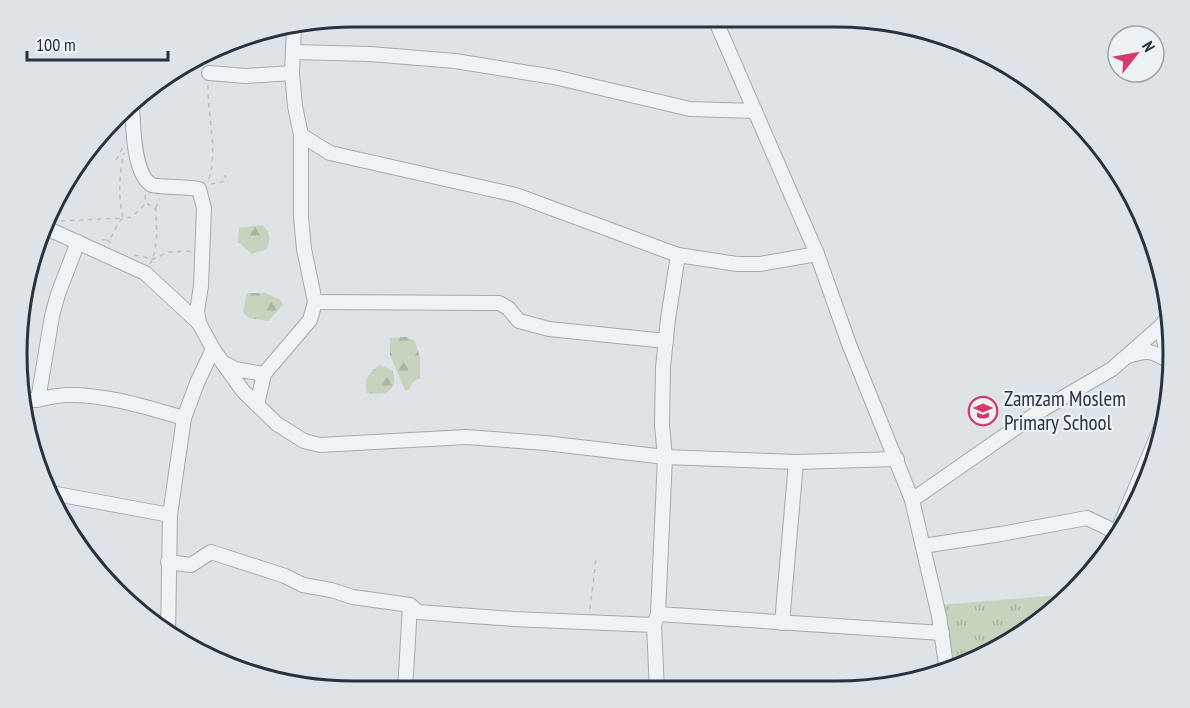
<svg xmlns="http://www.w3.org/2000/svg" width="1190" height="708" font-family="'PT Sans Narrow',sans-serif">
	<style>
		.grass { fill: url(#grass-tufts) }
		.forest { fill: url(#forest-firs) }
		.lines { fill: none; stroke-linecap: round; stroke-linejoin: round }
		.minor-casing { stroke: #a3abb2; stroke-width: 16 }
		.path { stroke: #bbc1c7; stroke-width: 1.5; stroke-dasharray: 4.5 4.5; stroke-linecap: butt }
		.minor { stroke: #f0f3f6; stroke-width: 14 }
		.labels { text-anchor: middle; stroke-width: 4.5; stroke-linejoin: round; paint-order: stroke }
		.poi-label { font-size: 21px; fill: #263340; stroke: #edf2f6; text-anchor: start }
		.rim { fill: none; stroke: #263340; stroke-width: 3 }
	</style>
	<defs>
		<pattern id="grass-tufts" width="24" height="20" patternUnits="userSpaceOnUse" patternTransform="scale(1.5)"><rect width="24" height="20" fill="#c6d3be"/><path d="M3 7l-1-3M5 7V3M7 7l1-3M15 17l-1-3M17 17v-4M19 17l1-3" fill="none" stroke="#aab6a4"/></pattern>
		<pattern id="forest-firs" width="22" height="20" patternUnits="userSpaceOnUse" patternTransform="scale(1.5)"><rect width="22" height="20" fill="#c6d3be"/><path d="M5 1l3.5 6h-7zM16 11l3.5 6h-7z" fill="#aab6a4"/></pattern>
	</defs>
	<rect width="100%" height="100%" fill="#dee3e8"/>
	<!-- grass -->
	<path class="grass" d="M 1073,594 L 1005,646 L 950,671 L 939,605 Z"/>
	<!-- forest -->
	<g class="forest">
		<path d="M 262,225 C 270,232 271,238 267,249 L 252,254 L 238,242 L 239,228 Z"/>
		<path d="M 247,293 L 265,293 L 281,300 L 283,305 L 268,321 L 249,318 L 243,312 Z"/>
		<path d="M 406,337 L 415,341 L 420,358 L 420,378 L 413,382 L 409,390 L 405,390 L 390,355 L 390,338 Z"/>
		<path d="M 380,365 L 393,371 C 398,392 385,396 367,393 C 363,379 369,373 380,365 Z"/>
	</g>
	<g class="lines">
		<!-- minor casing -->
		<g class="minor-casing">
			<g id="minor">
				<path d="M 714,17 L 817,254 L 849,344 L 912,500 L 939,616 L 947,672"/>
				<path d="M 293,52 L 370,54 L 455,61 L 554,77 L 690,109 L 755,111"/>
				<path d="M 209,73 L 246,76 L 292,73"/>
				<path d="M 132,104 C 133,124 133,175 152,185 C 157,187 189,187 199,189 L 204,208 L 201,286 L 197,311 L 199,323"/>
				<path d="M 301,135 L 330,153 L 516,195 L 678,255 L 737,264 L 760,264 L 817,254"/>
				<path d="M 44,227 L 145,273 L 199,323 L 213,349 L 243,391 L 277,424 L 304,441 L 320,445 L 466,437 L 545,443 L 665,457 L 796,462 L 897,459"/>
				<path d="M 315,302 L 499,303 L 508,308 L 519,321 L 549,329 L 666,341"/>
				<path d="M 1161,326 L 1167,354"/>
				<path d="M 1128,356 C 1146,350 1151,350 1167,360"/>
				<path d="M 224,363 L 235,369 L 264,374"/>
				<path d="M 38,400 L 52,316 L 58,294 L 78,242"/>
				<path d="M 24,401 C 38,400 52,396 66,395 C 106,394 145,407 184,418"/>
				<path d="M 257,405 L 264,374 L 310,320 L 315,302 L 304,249 L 301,217 L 301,135 L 295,106 L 292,73 L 294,26"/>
				<path d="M 51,493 L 170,515"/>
				<path d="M 912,500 L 1040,411 L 1112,369 L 1161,326 L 1167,318"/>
				<path d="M 1116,535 L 1167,413"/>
				<path d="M 923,546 L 1001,534 L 1087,518 L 1108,528 L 1116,535 L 1119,534"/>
				<path d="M 168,562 L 191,565 L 211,552 L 285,576 L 303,585 L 331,590 L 353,597 L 410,605 L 418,612 L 513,619 L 654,625"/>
				<path d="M 658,614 L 942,633"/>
				<path d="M 782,623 L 796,462"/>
				<path d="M 168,635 L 170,515 L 184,418 L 197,383 L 213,349"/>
				<path d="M 405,691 L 410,605"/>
				<path d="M 657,691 L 654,625 L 658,614 L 665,457 L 662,425 L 663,367 L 668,319 L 678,255"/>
			</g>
		</g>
		<!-- path -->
		<g class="path">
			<path d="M 208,85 C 207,116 219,151 208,181"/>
			<path d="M 116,160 L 123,147"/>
			<path d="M 211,184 L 226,181 L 225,175"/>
			<path d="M 145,195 L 146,203 L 156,209 C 156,227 159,248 150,264"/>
			<path d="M 156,208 L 159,199"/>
			<path d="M 61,221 L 123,218 C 118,196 119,175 124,153"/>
			<path d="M 102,240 C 116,240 113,227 121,220 C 125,215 124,219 130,217 C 135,215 142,208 145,204"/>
			<path d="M 107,240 L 114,245"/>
			<path d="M 134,255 L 153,259 L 169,252 L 191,251"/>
			<path d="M 590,609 L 596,559"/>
		</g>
		<!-- minor -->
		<use href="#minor" class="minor"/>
	</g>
	<!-- icons -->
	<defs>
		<g id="school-ring" transform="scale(1.5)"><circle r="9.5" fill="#edf2f6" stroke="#d63a69" stroke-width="1.5"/><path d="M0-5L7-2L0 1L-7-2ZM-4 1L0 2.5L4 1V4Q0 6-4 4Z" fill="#d63a69"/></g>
	</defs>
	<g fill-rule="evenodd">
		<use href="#school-ring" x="983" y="411"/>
	</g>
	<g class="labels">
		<!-- poi labels -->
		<g class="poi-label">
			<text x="1004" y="406">Zamzam Moslem<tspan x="1004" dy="24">Primary School</tspan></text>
		</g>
	</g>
	<!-- crop -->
	<path d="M0 0H1190V708H0ZM354 27H836A327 327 0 0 1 1163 354V354A327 327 0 0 1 836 681H354A327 327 0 0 1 27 354V354A327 327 0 0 1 354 27Z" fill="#dde3e7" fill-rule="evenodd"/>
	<path class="rim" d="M354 27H836A327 327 0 0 1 1163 354V354A327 327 0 0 1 836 681H354A327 327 0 0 1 27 354V354A327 327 0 0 1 354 27Z"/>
	<!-- north arrow -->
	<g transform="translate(1136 54) rotate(59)"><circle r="28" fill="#edf2f6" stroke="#9da6ad" stroke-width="1.5"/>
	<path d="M0-4.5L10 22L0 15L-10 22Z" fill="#d63a69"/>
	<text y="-9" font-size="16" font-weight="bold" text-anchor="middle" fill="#263340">N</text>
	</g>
	<!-- scale -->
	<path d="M27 51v9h141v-9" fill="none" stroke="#263340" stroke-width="3"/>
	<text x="36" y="51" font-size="18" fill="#263340" stroke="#edf2f6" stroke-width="4.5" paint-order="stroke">100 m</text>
</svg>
